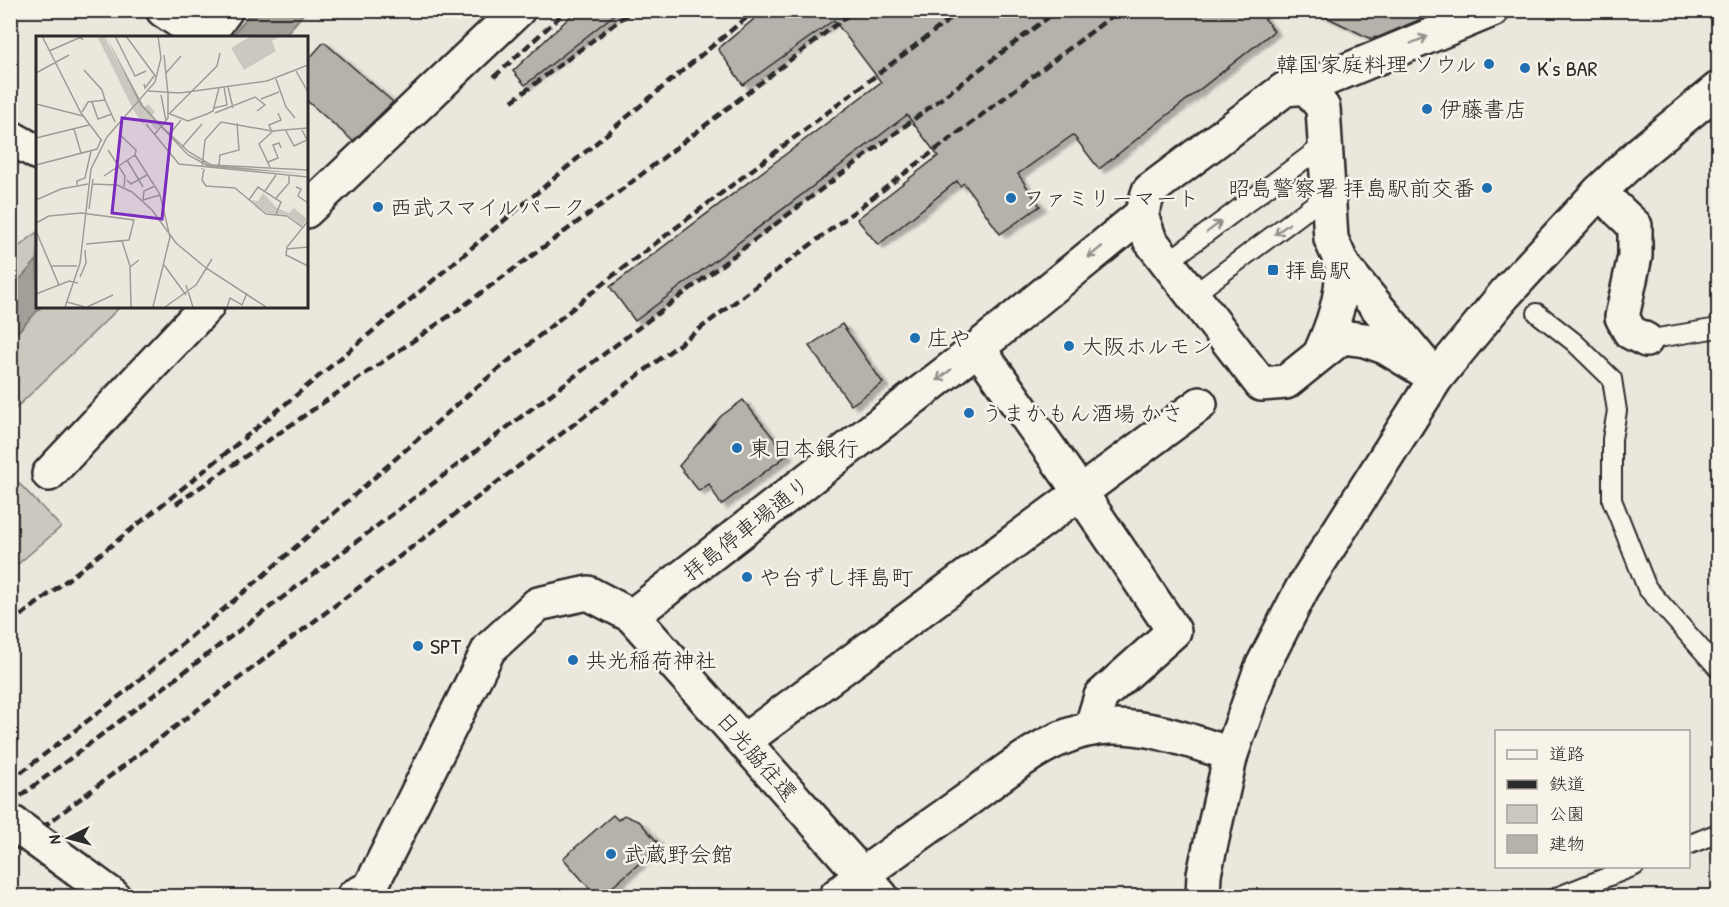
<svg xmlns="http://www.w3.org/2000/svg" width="1729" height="907" font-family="'Patrick Hand','Klee One',sans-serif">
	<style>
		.green { fill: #cbc8bf; stroke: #7b7a75; stroke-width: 1.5 }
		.water { fill: #a29f98; stroke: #72716c; stroke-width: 1.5 }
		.building { fill: #b5b2ab; stroke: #2b2b2b; stroke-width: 1.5; filter: url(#shadow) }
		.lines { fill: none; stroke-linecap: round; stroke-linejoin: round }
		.lane-casing { stroke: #2b2b2b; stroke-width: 22 }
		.street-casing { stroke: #2b2b2b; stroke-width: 38 }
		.secondary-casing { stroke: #2b2b2b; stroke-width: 38 }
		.highway-casing { stroke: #2b2b2b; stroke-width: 38 }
		.lane { stroke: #f7f3e8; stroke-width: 18 }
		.street { stroke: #f7f3e8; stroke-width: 33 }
		.secondary { stroke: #f7f3e8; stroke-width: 33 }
		.highway { stroke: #f7f3e8; stroke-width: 33 }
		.rail { stroke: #2b2b2b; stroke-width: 4.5; stroke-dasharray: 9 4.5; stroke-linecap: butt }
		.highway-bridge-casing { stroke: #2b2b2b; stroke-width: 38; stroke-linecap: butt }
		.highway-bridge { stroke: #f7f3e8; stroke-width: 33 }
		.oneway { stroke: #918f8a }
		.poi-dot { fill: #1f6fb2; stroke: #f7f3e8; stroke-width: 2 }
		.labels { text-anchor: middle; stroke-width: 5; stroke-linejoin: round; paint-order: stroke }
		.poi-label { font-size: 22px; fill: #2b2b2b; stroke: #f7f3e8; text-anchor: start }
		.street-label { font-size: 22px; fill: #2b2b2b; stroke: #f7f3e8 }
		.inset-road { fill: none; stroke: #9e9c96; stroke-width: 1.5 }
		.view { fill: #7b2cbf; fill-opacity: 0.15; stroke: #7b2cbf; stroke-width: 3 }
		.inset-edge { fill: none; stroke: #2b2b2b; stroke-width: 3 }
	</style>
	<defs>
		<filter id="shadow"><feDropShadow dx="6" dy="4" stdDeviation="1.5" flood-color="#0004"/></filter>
	</defs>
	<rect width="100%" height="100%" fill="#ebe7dd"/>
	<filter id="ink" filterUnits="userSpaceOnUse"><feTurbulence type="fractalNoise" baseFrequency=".0167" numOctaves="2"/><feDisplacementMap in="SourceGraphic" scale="12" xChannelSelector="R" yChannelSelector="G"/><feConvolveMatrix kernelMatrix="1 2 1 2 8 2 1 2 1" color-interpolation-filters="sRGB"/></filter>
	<g filter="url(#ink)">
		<!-- green -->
		<g class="green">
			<path d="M 37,232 L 38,306 L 121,306 L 11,413 L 10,254 Z"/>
			<path d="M 11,475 L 61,527 L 11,570 L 10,570 Z"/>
		</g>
		<!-- water -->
		<g class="water">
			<path d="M 252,11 L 252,10 L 306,11 L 284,37 L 231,37 Z"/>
			<path d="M 37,260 L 38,306 L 42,306 L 11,339 L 11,289 Z"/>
		</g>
		<!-- building -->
		<g class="building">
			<path d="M 577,10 L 620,10 L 525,85 L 513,71 Z"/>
			<path d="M 765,10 L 1258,10 L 1274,31 L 1099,169 L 1073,135 L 1018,174 L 1040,206 L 1000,234 L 964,183 L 960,186 L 957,181 L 878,245 L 857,219 L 938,156 L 907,115 L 635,321 L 610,287 L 881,82 L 834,20 L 743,85 L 718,49 Z"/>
			<path d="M 1312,10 L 1442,10 L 1379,37 L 1369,38 Z"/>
			<path d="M 324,42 L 393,102 L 353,141 L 306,100 L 306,62 Z"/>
			<path d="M 842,324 L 883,383 L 851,405 L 809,346 Z"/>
			<path d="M 743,400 L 787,455 L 721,505 L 709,484 L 699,491 L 679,466 L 721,416 Z"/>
			<path d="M 613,815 L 618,820 L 624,815 L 640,822 L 658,843 L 650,850 L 652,852 L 601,897 L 597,897 L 563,858 Z"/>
		</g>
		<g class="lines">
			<!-- lane casing -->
			<g class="lane-casing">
				<g id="lane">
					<path d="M 1168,262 L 1325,144"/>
					<path d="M 1193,295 L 1328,194"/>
					<path d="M 1537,313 L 1574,342 L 1612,379 L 1617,411 L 1612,439 L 1612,500 L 1647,588 L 1718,668"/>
					<path d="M 1646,340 L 1718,328"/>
					<path d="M 1688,845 L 1718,833"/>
					<path d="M 1559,896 L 1635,866"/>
				</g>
			</g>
			<!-- street casing -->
			<g class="street-casing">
				<g id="street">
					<path d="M 163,10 L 204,38"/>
					<path d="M 206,38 L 226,10"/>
					<path d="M 1307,87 L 1323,108 L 1331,239 L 1343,266 L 1436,378 L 1385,347 L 1365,340 L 1342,337 L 1286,382 L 1261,384 L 1150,240 L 1141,215 L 1149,191 L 1285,89 Z"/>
					<path d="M 1307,87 L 1492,10"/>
					<path d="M 1599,192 L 1635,226 L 1635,256 L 1622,317 L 1630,332 L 1646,340"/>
					<path d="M 306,211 L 518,10"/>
					<path d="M 978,348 L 1080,492 L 1174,631 L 1101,696 L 1091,729"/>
					<path d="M 1320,354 C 1334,323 1342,299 1343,266"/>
					<path d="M 49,474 L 207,306"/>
					<path d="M 744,741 L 1200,404"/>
					<path d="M 354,896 L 370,888 L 489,649 L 538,604 L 588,593 L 632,616 L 978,348 L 1141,215"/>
					<path d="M 836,896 L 862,875"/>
				</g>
			</g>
			<!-- secondary casing -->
			<g class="secondary-casing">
				<g id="secondary">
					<path d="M 10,137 L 38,153"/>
					<path d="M 632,616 L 881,896"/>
					<path d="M 862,875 C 895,851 929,827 963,803 C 1007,771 1054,728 1111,727 C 1153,726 1192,742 1231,754"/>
					<path d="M 1203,896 L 1204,874 L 1231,754 L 1261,669 L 1302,589 L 1436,378 L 1504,295 L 1599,192 L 1640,153 L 1718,89"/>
				</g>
			</g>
			<!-- highway casing -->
			<g class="highway-casing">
				<path id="highway" d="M 79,871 L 113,896"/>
			</g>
			<!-- lane -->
			<use href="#lane" class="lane"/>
			<!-- street -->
			<use href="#street" class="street"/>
			<!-- secondary -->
			<use href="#secondary" class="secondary"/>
			<!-- highway -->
			<use href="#highway" class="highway"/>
			<!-- rail -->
			<g class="rail">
				<path d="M 494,77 L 567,10"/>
				<path d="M 512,101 L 633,10"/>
				<path d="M 176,504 L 455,312 L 620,191 L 855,10"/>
				<path d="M 10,624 C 266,429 507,214 756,10"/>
				<path d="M 10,781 L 126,691 L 256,582 L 478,386 L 606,281 L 962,10"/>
				<path d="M 10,804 L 1058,10"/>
				<path d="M 10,852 L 1120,10"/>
			</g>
			<!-- highway-bridge casing -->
			<g class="highway-bridge-casing">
				<path id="highway-bridge" d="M 10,821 L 79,871"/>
			</g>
			<!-- highway-bridge -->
			<use href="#highway-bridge" class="highway-bridge"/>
		</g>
		<!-- one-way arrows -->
		<defs><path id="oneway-shaft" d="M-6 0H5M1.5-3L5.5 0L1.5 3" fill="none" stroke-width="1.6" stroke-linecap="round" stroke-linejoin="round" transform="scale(1.5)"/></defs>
		<g class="oneway">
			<use href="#oneway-shaft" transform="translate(1419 40) rotate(-23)"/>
			<use href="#oneway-shaft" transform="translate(1214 227) rotate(-37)"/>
			<use href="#oneway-shaft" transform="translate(1282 229) rotate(143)"/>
			<use href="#oneway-shaft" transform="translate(1095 252) rotate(141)"/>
			<use href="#oneway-shaft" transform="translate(944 375) rotate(142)"/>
		</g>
	</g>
	<!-- markers -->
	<g class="poi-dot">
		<circle cx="1489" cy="64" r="6"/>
		<circle cx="1525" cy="68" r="6"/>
		<circle cx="1427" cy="109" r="6"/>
		<circle cx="1487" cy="188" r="6"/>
		<circle cx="1011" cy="198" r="6"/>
		<circle cx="378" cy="207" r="6"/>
		<rect x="1267" y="264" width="12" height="12" rx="3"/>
		<circle cx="915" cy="338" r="6"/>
		<circle cx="1069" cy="346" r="6"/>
		<circle cx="969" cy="413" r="6"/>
		<circle cx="737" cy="448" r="6"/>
		<circle cx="747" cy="577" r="6"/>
		<circle cx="418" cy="646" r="6"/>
		<circle cx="573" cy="660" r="6"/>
		<circle cx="611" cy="854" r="6"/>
	</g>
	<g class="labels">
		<!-- poi labels -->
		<g class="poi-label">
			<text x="1477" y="72" text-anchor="end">韓国家庭料理 ソウル</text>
			<text x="1537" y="76">K's BAR</text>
			<text x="1439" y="117">伊藤書店</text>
			<text x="1475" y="196" text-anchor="end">昭島警察署 拝島駅前交番</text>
			<text x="1023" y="206">ファミリーマート</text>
			<text x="390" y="215">西武スマイルパーク</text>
			<text x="1285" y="278">拝島駅</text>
			<text x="927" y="346">庄や</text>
			<text x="1081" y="354">大阪ホルモン</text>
			<text x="981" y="421">うまかもん酒場 かさ</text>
			<text x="749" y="456">東日本銀行</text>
			<text x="759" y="585">や台ずし拝島町</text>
			<text x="430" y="654">SPT</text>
			<text x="585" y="668">共光稲荷神社</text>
			<text x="623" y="862">武蔵野会館</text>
		</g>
		<!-- street labels -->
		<g class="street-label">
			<text transform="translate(746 528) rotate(-38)" y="8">拝島停車場通り</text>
			<text transform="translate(757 756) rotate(49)" y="8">日光脇往還</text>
		</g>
	</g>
	<!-- overview -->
	<g transform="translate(36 36)">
		<rect width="272" height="272" fill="#ebe7dd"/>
		<path d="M 61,0 L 68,0 L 108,72 L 112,68 L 119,76 L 116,79 L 124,90 L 120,94 L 112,84 L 107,88 L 98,75 ZM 215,0 L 245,0 L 236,5 L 240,15 L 208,34 L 195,12 ZM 227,157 L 241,172 L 253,177 L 258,172 L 271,183 L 266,190 L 252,179 L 231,177 L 214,164 L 222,165 Z" fill="#cbc8bf"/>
		<path d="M 70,0 L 107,69 L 152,118 L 171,128 L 271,138 L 172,131 L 151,119 L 104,69 Z" fill="#a29f98"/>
		<path class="inset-road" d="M 6,0 L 45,77 L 66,105M 79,0 L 99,40 L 110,35M 90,0 L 120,41M 13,15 L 45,1 L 47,4M 128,19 L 132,58M 260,35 L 272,56M 0,37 L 33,19M 130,37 L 145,20M 240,43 L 250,71 L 259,82M 108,48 L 109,52 L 118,40M 192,51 L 197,72M 112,55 L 144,57 L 231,45 L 272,29M 125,59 L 130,85M 225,63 L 243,56M 69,64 L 79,86M 56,66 L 62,83 L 76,78M 0,68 L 47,80M 178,72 L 191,69 L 188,51M 46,76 L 52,66 L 69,64 L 66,54 L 48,34M 179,77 L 219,61 L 229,69 L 221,75M 133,78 L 181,30 L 184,17M 134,78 L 152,85 L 171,78 L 177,75 L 183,52M 185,86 L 236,95 L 272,92M 110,88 L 143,128 L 272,141M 126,91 L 153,116 L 175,129 L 272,134M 38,93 L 45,117M 235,94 L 233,89 L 245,84 L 242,77M 250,95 L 258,110 L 271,104 L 266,94M 83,98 L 100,114 L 99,119 L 118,149M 119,98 L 132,82 L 132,58M 133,99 L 145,84M 0,102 L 53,89M 146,111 L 166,88M 72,114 L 89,140 L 88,151M 91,124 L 107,151M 232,126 L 242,122 L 237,109 L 243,107 L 245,112M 0,129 L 61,113 L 65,104M 183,129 L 184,119 L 203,114 L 201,87M 234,131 L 223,108 L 237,95M 166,133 L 169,104 L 185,86M 168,133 L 166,144 L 170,150 L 199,152 L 230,178 L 251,180 L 266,191M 68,140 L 99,119M 91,144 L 95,148 L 111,139M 56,148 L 81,149 L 96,156 L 116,174 L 140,207 L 170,232 L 230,271M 41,149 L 41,145 L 49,142 L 55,115M 119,150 L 124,159 L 107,164 L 108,155 ZM 260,151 L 265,153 L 262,160 L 272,167M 229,155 L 240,139M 240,162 L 253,147 L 253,140M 0,164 L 25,153 L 52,148M 213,164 L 222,151 L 245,166 L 240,178M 53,173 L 57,143M 272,185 L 251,211 L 250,219 L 272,230M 0,187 L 13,180 L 45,177 L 98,184 L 93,204 L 50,208M 0,195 L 23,249M 86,205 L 94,230M 250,213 L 272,211M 128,229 L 150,259M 14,230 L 41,230M 44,241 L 50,227 L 49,214M 150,249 L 157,271M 0,258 L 33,245 L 42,247M 31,266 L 49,271M 29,271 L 44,227 L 55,133 L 71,101 L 119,46 L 125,22 L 122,0M 51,271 L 77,259M 95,271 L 94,231 L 103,224M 117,271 L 134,201 L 124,159M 129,271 L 160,249 L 176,223M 191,271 L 194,262 L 206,269 L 211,257"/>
		<path class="view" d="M 86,82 L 136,88 L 126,183 L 76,177 Z"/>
		<rect width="272" height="272" class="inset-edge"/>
	</g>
	<!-- margin -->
	<rect width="1729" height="907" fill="none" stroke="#f7f3e8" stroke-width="36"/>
	<rect x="18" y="18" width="1693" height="871" fill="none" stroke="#2b2b2b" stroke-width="2" filter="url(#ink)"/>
	<!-- legend -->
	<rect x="1495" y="730" width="195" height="138" fill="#f7f3e8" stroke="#a5a39c" stroke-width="1.5"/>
	<rect x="1507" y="750" width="30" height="9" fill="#f7f3e8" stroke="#a5a39c" stroke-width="1.5"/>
	<text x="1549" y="760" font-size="18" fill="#2b2b2b">道路</text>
	<rect x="1507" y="780" width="30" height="9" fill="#2b2b2b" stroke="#a5a39c" stroke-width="1.5"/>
	<text x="1549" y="790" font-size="18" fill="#2b2b2b">鉄道</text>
	<rect x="1507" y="805" width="30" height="18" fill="#cbc8bf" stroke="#a5a39c" stroke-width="1.5"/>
	<text x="1549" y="820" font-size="18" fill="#2b2b2b">公園</text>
	<rect x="1507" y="835" width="30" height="18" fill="#b5b2ab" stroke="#a5a39c" stroke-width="1.5"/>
	<text x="1549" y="850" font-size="18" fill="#2b2b2b">建物</text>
	<!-- north arrow -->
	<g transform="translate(69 838) rotate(264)" stroke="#f7f3e8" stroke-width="4.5" paint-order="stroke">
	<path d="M0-4.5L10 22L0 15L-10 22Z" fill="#2b2b2b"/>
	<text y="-9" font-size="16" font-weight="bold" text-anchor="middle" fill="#2b2b2b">N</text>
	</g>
</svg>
